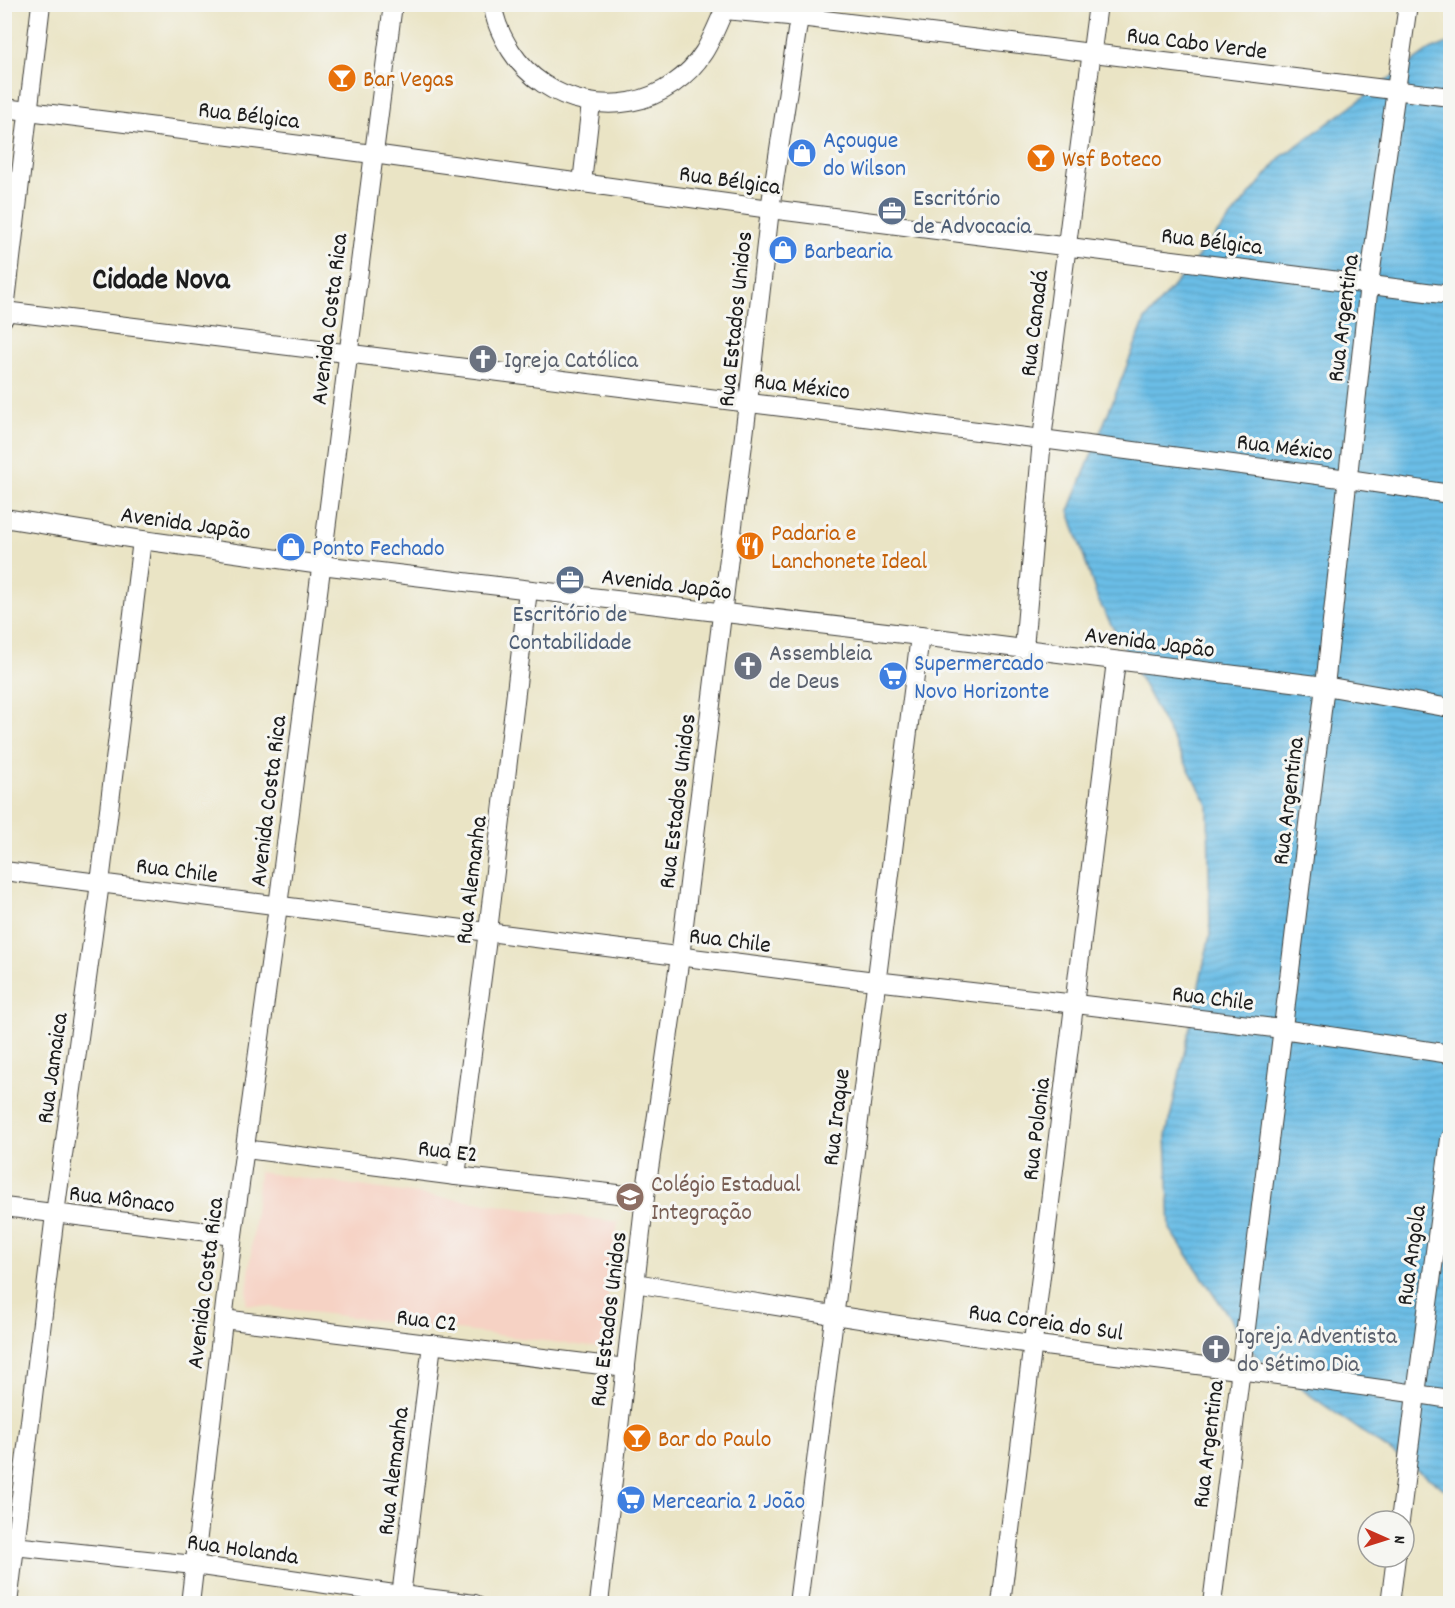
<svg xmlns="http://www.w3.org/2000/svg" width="1455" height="1608" font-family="Dekko,sans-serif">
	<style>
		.built { fill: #f6d2c4 }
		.water { fill: url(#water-rules); stroke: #436c81; stroke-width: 1.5 }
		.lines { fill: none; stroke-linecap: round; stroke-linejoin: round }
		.minor-casing { stroke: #3b3a35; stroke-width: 20 }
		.minor { stroke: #fff; stroke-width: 18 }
		.labels { text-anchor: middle; stroke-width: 6; stroke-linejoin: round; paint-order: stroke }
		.street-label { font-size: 24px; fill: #1c1c1c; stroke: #f6f6f2 }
		.food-label { font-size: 24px; fill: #c56008; stroke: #f6f6f2; text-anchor: start }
		.shop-label { font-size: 24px; fill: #366cbe; stroke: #f6f6f2; text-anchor: start }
		.service-label { font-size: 24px; fill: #4e5e75; stroke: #f6f6f2; text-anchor: start }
		.worship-label { font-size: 24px; fill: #5b616d; stroke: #f6f6f2; text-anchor: start }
		.education-label { font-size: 24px; fill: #785e54; stroke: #f6f6f2; text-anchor: start }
		.district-label { font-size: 30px; font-weight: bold; fill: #1c1c1c; stroke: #f6f6f2 }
	</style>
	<defs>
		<pattern id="water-rules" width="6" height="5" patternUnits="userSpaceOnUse" patternTransform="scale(1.5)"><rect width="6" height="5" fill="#6abde6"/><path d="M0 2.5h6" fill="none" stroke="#5ba2c5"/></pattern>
	</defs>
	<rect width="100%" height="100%" fill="#f6f6f2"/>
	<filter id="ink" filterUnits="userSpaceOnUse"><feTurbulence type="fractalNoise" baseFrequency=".0167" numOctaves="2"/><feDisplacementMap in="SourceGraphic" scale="12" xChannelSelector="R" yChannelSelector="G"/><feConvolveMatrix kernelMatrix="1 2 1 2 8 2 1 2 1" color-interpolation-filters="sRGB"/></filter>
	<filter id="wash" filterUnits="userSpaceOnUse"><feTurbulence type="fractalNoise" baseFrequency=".008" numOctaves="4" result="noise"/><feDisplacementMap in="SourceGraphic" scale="24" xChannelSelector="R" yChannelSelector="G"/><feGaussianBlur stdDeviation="1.35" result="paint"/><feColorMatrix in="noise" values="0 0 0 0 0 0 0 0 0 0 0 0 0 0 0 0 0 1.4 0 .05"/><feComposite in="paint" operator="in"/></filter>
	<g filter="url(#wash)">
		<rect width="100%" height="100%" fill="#eae4c5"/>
		<!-- built -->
		<path class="built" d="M 259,1172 L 618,1222 L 601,1348 L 246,1304 Z"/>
		<!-- water -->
		<path class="water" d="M 1450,42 L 1450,1493 L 1257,1358 L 1170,1229 L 1166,1136 L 1210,935 L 1208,805 L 1098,600 L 1069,511 L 1145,320 L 1281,157 L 1428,51 Z"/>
	</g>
	<g filter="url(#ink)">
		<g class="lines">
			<!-- minor casing -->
			<g class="minor-casing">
				<g id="minor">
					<path d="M 493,4 C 494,21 502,37 511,51 C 545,104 620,121 673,84 C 702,64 711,41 724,10 L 724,4"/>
					<path d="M 724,10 L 800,17 L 1450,97"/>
					<path d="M 4,108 L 373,154 L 770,209 L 1450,295"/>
					<path d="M 582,183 L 591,103"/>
					<path d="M 4,311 L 1042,439 L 1348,479 L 1450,494"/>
					<path d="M 4,318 L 41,4"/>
					<path d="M 4,518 L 142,540 L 321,565 L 920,636 L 1325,686 L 1450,708"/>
					<path d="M 1024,649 L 1042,439 L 1098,4"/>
					<path d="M 4,871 L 875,981 L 1076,1004 L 1282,1029 L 1450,1054"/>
					<path d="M 245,1149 L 456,1176 L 645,1197"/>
					<path d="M 456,1176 L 488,931 L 528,590"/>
					<path d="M 4,1207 L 233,1235"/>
					<path d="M 635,1283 C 767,1305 899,1326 1031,1344 C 1171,1363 1311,1377 1450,1399"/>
					<path d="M 223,1319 L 626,1368"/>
					<path d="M 1400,1521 L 1416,1394 L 1450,1139"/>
					<path d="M 4,1545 L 194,1565 L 401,1595 L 475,1604"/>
					<path d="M 8,1604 L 55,1214 L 100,883 L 142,540"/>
					<path d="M 190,1604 L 233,1235 L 278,906 L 393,4"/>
					<path d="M 400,1604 L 432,1344"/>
					<path d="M 599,1604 L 645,1197 L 680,957 L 748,403 L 770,209 L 801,4"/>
					<path d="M 798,1604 C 840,1281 878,958 920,636"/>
					<path d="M 1001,1604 C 1039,1289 1079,975 1116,661"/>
					<path d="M 1212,1604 L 1325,686 L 1369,284 L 1408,4"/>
					<path d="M 1390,1604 L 1396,1557"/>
				</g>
			</g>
			<!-- minor -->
			<use href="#minor" class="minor"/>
		</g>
	</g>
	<!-- icons -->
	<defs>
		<g id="bar-disc" transform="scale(1.5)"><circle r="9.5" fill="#e8710a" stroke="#f6f6f2"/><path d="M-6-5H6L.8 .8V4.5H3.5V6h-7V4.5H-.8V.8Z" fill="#fff"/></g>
		<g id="shop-disc" transform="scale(1.5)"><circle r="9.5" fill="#3f7fe0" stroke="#f6f6f2"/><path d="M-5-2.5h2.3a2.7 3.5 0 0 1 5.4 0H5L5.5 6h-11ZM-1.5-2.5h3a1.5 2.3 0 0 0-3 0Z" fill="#fff"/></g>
		<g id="office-disc" transform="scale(1.5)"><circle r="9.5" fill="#5c6f8a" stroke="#f6f6f2"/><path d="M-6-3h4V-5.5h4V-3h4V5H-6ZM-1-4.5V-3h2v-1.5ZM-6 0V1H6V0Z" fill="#fff"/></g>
		<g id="church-disc" transform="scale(1.5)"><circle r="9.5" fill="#6b7280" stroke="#f6f6f2"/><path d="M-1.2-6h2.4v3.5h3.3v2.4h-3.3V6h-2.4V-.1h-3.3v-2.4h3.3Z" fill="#fff"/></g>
		<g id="restaurant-disc" transform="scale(1.5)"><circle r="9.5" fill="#e8710a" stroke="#f6f6f2"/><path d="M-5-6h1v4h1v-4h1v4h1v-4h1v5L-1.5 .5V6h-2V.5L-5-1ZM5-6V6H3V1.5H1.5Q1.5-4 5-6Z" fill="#fff"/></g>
		<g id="supermarket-disc" transform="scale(1.5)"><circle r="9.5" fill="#3f7fe0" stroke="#f6f6f2"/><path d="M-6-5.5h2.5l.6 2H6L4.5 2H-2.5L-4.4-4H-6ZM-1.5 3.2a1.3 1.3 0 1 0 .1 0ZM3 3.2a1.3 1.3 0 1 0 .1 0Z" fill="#fff"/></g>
		<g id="school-disc" transform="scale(1.5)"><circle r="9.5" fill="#8d6e63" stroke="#f6f6f2"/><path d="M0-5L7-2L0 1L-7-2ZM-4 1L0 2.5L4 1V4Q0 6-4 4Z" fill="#fff"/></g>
	</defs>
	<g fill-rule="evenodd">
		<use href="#bar-disc" x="342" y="78"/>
		<use href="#shop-disc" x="802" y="153"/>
		<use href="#bar-disc" x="1041" y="158"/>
		<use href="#office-disc" x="892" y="211"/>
		<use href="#shop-disc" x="783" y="250"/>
		<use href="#church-disc" x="483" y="359"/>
		<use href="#restaurant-disc" x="750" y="546"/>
		<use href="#shop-disc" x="291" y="547"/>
		<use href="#office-disc" x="570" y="580"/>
		<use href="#church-disc" x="748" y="666"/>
		<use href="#supermarket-disc" x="893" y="676"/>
		<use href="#school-disc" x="630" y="1197"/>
		<use href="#church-disc" x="1216" y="1349"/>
		<use href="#bar-disc" x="637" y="1438"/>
		<use href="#supermarket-disc" x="631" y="1500"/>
	</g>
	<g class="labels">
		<!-- street labels -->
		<g class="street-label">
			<text transform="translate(1197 42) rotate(7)" y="8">Rua Cabo Verde</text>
			<text transform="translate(249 114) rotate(7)" y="8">Rua Bélgica</text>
			<text transform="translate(730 179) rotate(8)" y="8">Rua Bélgica</text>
			<text transform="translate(1212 240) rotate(7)" y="8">Rua Bélgica</text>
			<text transform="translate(1342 318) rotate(-83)" y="8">Rua Argentina</text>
			<text transform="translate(328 319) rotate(-83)" y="8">Avenida Costa Rica</text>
			<text transform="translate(734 319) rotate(-84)" y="8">Rua Estados Unidos</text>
			<text transform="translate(1033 323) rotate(-83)" y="8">Rua Canadá</text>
			<text transform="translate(802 385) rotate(7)" y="8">Rua México</text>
			<text transform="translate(1285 446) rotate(7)" y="8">Rua México</text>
			<text transform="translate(186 522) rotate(8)" y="8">Avenida Japão</text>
			<text transform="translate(667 583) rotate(7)" y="8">Avenida Japão</text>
			<text transform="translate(1150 641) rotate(7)" y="8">Avenida Japão</text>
			<text transform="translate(267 801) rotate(-83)" y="8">Avenida Costa Rica</text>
			<text transform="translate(676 801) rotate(-83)" y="8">Rua Estados Unidos</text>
			<text transform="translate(1287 801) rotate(-83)" y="8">Rua Argentina</text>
			<text transform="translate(177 869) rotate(7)" y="8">Rua Chile</text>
			<text transform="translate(470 880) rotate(-83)" y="8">Rua Alemanha</text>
			<text transform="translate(730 939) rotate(7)" y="8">Rua Chile</text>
			<text transform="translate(1213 997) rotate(7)" y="8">Rua Chile</text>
			<text transform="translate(51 1068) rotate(-82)" y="8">Rua Jamaica</text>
			<text transform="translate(835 1117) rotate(-83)" y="8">Rua Iraque</text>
			<text transform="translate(1035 1129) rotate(-83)" y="8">Rua Polonia</text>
			<text transform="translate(448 1150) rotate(7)" y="8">Rua E2</text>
			<text transform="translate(122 1198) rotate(7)" y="8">Rua Mônaco</text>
			<text transform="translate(1410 1255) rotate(-82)" y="8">Rua Angola</text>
			<text transform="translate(204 1283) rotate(-83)" y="8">Avenida Costa Rica</text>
			<text transform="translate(427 1319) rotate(7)" y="8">Rua C2</text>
			<text transform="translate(607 1319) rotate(-83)" y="8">Rua Estados Unidos</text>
			<text transform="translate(1046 1321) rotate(8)" y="8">Rua Coreia do Sul</text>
			<text transform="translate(1207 1444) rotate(-83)" y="8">Rua Argentina</text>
			<text transform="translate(392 1471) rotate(-83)" y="8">Rua Alemanha</text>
			<text transform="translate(243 1548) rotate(8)" y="8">Rua Holanda</text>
		</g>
		<!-- food labels -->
		<g class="food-label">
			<text x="363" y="86">Bar Vegas</text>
			<text x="1062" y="166">Wsf Boteco</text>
			<text x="771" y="540">Padaria e<tspan x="771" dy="28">Lanchonete Ideal</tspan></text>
			<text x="658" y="1446">Bar do Paulo</text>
		</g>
		<!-- shop labels -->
		<g class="shop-label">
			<text x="823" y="147">Açougue<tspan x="823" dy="28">do Wilson</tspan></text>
			<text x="804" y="258">Barbearia</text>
			<text x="312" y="555">Ponto Fechado</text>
			<text x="914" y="670">Supermercado<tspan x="914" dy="28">Novo Horizonte</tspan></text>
			<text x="652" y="1508">Mercearia 2 João</text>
		</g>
		<!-- service labels -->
		<g class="service-label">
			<text x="913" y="205">Escritório<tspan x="913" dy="28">de Advocacia</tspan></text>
			<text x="570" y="621" text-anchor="middle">Escritório de<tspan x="570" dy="28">Contabilidade</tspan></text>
		</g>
		<!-- worship labels -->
		<g class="worship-label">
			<text x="504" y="367">Igreja Católica</text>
			<text x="769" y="660">Assembleia<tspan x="769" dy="28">de Deus</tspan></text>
			<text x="1237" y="1343">Igreja Adventista<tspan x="1237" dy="28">do Sétimo Dia</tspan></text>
		</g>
		<!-- education labels -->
		<g class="education-label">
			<text x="651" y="1191">Colégio Estadual<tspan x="651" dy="28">Integração</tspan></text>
		</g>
		<!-- district labels -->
		<g class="district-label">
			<text x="161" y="288">Cidade Nova</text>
		</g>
	</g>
	<!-- margin -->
	<rect width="1455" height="1608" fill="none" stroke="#f6f6f2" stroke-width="24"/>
	<!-- north arrow -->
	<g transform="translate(1386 1539) rotate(93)"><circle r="28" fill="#f6f6f2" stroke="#9f9f9c" stroke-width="1.5"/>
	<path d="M0-4.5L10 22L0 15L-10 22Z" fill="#c8321e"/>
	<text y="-9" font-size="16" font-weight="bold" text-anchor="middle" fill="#1c1c1c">N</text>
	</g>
</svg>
